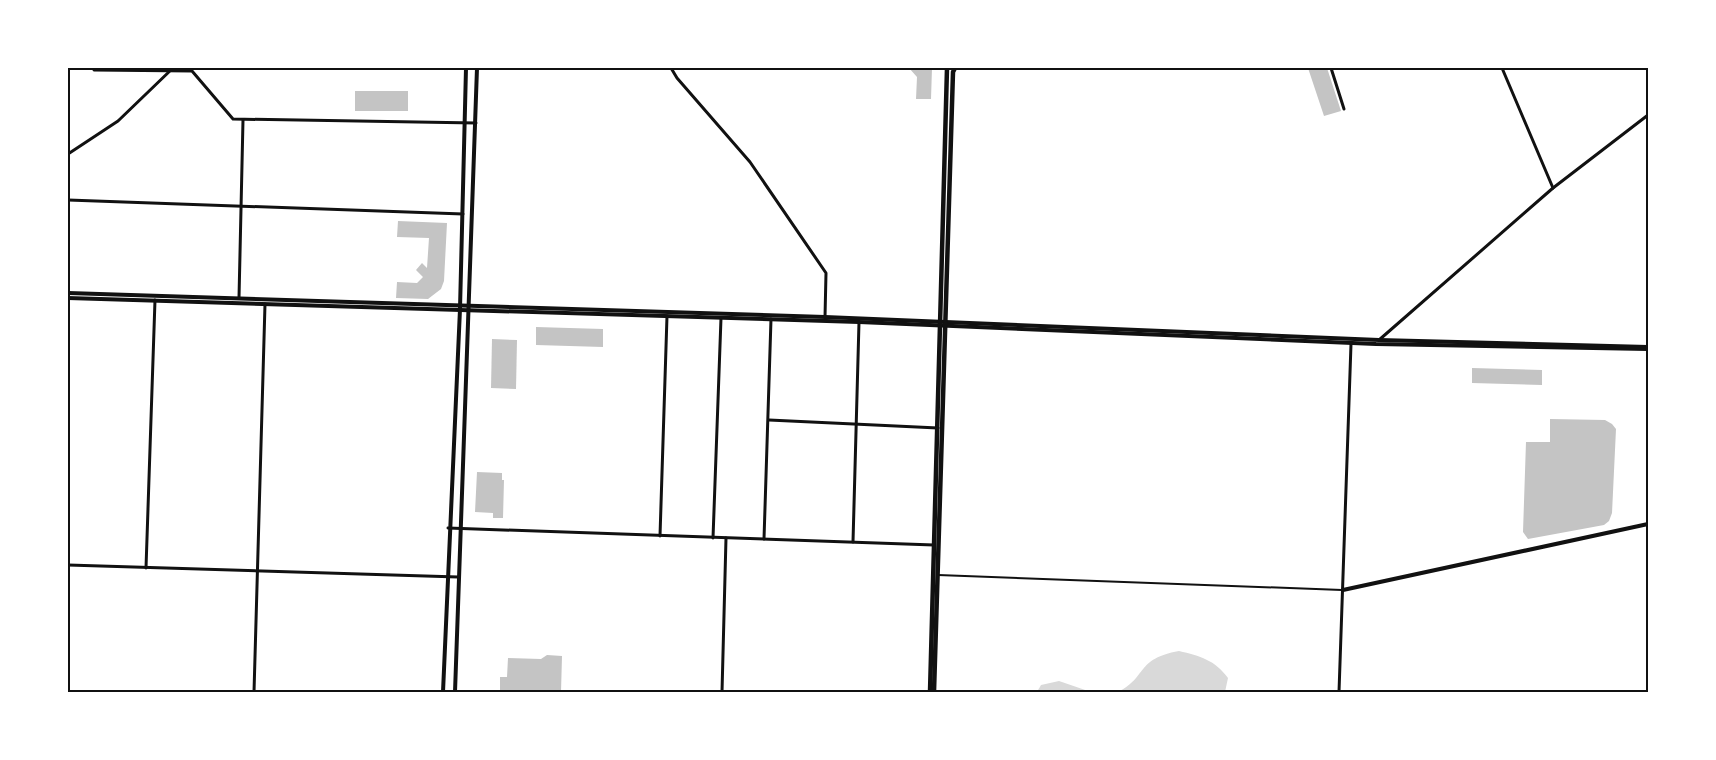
<svg xmlns="http://www.w3.org/2000/svg" width="1716" height="760" font-family="'Fira Sans Condensed',sans-serif">
	<style>
		.water { fill: #d9d9d9 }
		.building { fill: #c4c4c4 }
		.lines { fill: none; stroke-linecap: round; stroke-linejoin: round }
		.pedestrian { stroke: #111; stroke-width: 2 }
		.minor { stroke: #111; stroke-width: 3 }
		.tertiary { stroke: #111; stroke-width: 4 }
		.secondary { stroke: #111; stroke-width: 4.5 }
		.neatline { fill: none; stroke: #111; stroke-width: 2 }
	</style>
	<rect width="100%" height="100%" fill="#fff"/>
	<!-- water -->
	<g class="water">
		<path d="M 1179,651 C 1200,656 1215,660 1228,678 L 1225,692 L 1118,692 C 1148,677 1135,659 1179,651 Z"/>
		<path d="M 1059,681 L 1091,692 L 1037,692 L 1041,685 Z"/>
	</g>
	<!-- building -->
	<g class="building">
		<path d="M 909,68 L 932,68 L 931,99 L 916,99 L 917,77 Z"/>
		<path d="M 1308,68 L 1327,68 L 1341,111 L 1324,116 Z"/>
		<rect x="355" y="91" width="53" height="20"/>
		<path d="M 398,221 L 447,223 L 444,281 L 441,289 L 428,299 L 396,298 L 397,282 L 417,283 L 423,277 L 416,270 L 422,263 L 427,268 L 429,238 L 397,237 Z"/>
		<path d="M 536,327 L 603,329 L 603,347 L 536,345 Z"/>
		<path d="M 492,339 L 517,340 L 516,389 L 491,388 Z"/>
		<path d="M 1472,368 L 1542,370 L 1542,385 L 1472,383 Z"/>
		<path d="M 1550,419 L 1605,420 L 1612,424 L 1616,429 L 1612,513 L 1609,521 L 1604,525 L 1528,539 L 1523,532 L 1526,442 L 1550,442 Z"/>
		<path d="M 477,472 L 502,473 L 502,480 L 504,480 L 503,518 L 493,518 L 493,513 L 475,512 Z"/>
		<path d="M 547,655 L 562,656 L 561,692 L 500,691 L 500,677 L 507,677 L 508,658 L 541,659 Z"/>
	</g>
	<g class="lines">
		<!-- pedestrian -->
		<path class="pedestrian" d="M 938,575 L 1342,590"/>
		<!-- minor -->
		<g class="minor">
			<path d="M 671,68 L 677,78 L 750,162 L 826,273 L 825,317"/>
			<path d="M 1331,68 L 1344,109"/>
			<path d="M 1502,68 L 1553,188"/>
			<path d="M 94,70 L 192,71 L 233,119 L 476,123"/>
			<path d="M 68,154 L 118,121 L 173,68"/>
			<path d="M 68,200 L 463,214"/>
			<path d="M 239,298 L 243,120"/>
			<path d="M 1379,340 L 1553,188 L 1648,115"/>
			<path d="M 769,420 L 938,428"/>
			<path d="M 448,528 L 934,545"/>
			<path d="M 660,536 L 667,316"/>
			<path d="M 713,538 L 721,318"/>
			<path d="M 764,539 L 771,319"/>
			<path d="M 853,542 L 859,322"/>
			<path d="M 68,565 L 458,577"/>
			<path d="M 146,568 L 155,300"/>
			<path d="M 254,692 L 265,304"/>
			<path d="M 722,692 L 726,538"/>
			<path d="M 1339,692 L 1351,344"/>
		</g>
		<!-- tertiary -->
		<g class="tertiary">
			<path d="M 68,293 L 825,317 L 1379,340 L 1648,347"/>
			<path d="M 68,298 L 859,322 L 1376,344 L 1648,349"/>
			<path d="M 1343,590 L 1648,524"/>
			<path d="M 443,692 L 460,309 L 466,68"/>
			<path d="M 455,692 L 477,68"/>
		</g>
		<!-- secondary -->
		<g class="secondary">
			<path d="M 930,692 L 947,68"/>
			<path d="M 934,692 L 953,72 L 955,68"/>
		</g>
	</g>
	<!-- border -->
	<rect width="1716" height="760" fill="none" stroke="#ffffff" stroke-width="138"/>
	<rect x="69" y="69" width="1578" height="622" class="neatline"/>
</svg>
